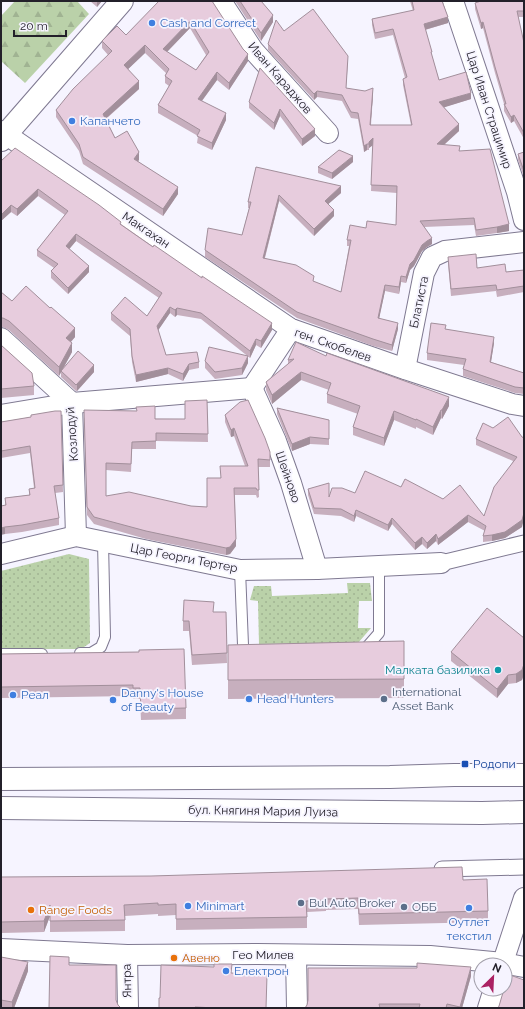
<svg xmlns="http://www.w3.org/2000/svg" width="525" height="1009" font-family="Raleway,sans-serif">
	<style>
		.forest { fill: url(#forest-firs) }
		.park { fill: url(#park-dots) }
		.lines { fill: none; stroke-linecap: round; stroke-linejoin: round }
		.service-casing { stroke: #7f7991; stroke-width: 12 }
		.pedestrian-casing { stroke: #7f7991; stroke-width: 17 }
		.minor-casing { stroke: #7f7991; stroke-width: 22 }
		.tertiary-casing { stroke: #7f7991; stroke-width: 24 }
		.secondary-casing { stroke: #7f7991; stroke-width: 24 }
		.service { stroke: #fff; stroke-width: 10 }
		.pedestrian { stroke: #fff; stroke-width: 15 }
		.minor { stroke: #fff; stroke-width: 20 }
		.tertiary { stroke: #fff; stroke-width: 22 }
		.secondary { stroke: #fff; stroke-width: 22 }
		.wall { fill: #c7afbe; fill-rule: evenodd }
		.shaded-wall { fill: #a28f9b }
		.building { fill: #e7ccdd; stroke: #a28f9b; fill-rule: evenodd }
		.shop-dot { fill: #3f7fe0; stroke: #f6f4ff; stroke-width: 1.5 }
		.culture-dot { fill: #0f9aa8; stroke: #f6f4ff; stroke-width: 1.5 }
		.service-dot { fill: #5c6f8a; stroke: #f6f4ff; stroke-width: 1.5 }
		.transit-dot { fill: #1a4fb4; stroke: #f6f4ff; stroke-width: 1.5 }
		.food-dot { fill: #e8710a; stroke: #f6f4ff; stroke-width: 1.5 }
		.labels { text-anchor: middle; stroke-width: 3.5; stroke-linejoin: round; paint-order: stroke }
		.shop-label { font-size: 12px; fill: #366cbe; stroke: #f6f4ff; text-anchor: start }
		.street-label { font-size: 12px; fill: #23202a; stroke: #f6f4ff }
		.culture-label { font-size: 12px; fill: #0d838f; stroke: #f6f4ff; text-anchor: end }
		.service-label { font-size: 12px; fill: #4e5e75; stroke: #f6f4ff; text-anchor: start }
		.transit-label { font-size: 12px; fill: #164399; stroke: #f6f4ff; text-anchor: start }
		.food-label { font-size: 12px; fill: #c56008; stroke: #f6f4ff; text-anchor: start }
	</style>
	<defs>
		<pattern id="forest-firs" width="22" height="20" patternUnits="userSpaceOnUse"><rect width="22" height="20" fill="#bad1a9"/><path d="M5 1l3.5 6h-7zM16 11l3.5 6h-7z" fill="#a0b392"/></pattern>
		<pattern id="park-dots" width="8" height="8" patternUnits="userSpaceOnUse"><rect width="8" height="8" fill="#bad1a9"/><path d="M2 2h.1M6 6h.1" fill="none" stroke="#a0b392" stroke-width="1.8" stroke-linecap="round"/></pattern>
	</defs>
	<rect width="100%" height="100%" fill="#f6f4ff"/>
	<!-- forest -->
	<path class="forest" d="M 15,1 L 77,1 L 89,14 L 25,83 L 1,61 L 1,16 Z"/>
	<!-- park -->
	<g class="park">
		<path d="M 69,554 L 89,559 L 90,643 L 81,649 L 1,649 L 1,571 Z"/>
		<path d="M 347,583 L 370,583 L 372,601 L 359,601 L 358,628 L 371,628 L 358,643 L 259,644 L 258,601 L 250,600 L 254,586 L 271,586 L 272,596 L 348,593 Z"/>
	</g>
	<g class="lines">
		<!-- service casing -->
		<g class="service-casing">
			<g id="service">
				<path d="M 240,570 L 243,645 L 244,652 L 250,652"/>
				<path d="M 362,649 L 365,649 L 379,633 L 379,566"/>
				<path d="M 80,653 L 91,653 L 101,647 L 105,637 L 103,542"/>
				<path d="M 1,654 L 42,654"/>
			</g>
		</g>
		<!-- pedestrian casing -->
		<g class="pedestrian-casing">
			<g id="pedestrian">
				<path d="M 441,563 L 524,543"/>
				<path d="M 442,869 L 524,867"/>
			</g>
		</g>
		<!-- minor casing -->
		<g class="minor-casing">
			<g id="minor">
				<path d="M 221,1 L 253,50 L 328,133"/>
				<path d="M 453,1 L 517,192 L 524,220"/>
				<path d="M 1,131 L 291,329 L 405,369 L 512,404 L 524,406"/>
				<path d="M 1,338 L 72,403 L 76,536"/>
				<path d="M 405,369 L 424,273 L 432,257 L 445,251 L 524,242"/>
				<path d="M 252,388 L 276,441 L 291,483 L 317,569"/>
				<path d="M 252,388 L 291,329"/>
				<path d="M 1,415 L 72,403 L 252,388"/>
				<path d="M 1,554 L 76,536 L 240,570 L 317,569 L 441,563"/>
				<path d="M 1,949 L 127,955 L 258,954 L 430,956 L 503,963 L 524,967"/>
				<path d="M 127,955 L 128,1008"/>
				<path d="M 296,955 L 297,1008"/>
				<path d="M 502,965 L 524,898"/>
				<path d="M 488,1008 L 494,989"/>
			</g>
		</g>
		<!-- tertiary casing -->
		<g class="tertiary-casing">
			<path id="tertiary" d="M 1,140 L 122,1"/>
		</g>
		<!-- secondary casing -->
		<g class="secondary-casing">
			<g id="secondary">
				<path d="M 1,779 L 390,777 L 454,775 L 524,775"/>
				<path d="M 1,808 L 482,813 L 524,812"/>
			</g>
		</g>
		<!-- service -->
		<use href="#service" class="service"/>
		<!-- pedestrian -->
		<use href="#pedestrian" class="pedestrian"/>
		<!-- minor -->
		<use href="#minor" class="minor"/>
		<!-- tertiary -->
		<use href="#tertiary" class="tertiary"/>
		<!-- secondary -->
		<use href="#secondary" class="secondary"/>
	</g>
	<!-- wall -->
	<g class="wall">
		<path d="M 90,1 L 102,1 L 97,7 Z"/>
		<path d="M 212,1 L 248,61 L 229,90 L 217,80 L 202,101 L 226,120 L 212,150 L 197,143 L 198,136 L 158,113 L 158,105 L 169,86 L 165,83 L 165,76 L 166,73 L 145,53 L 128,69 L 139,89 L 106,119 L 115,138 L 139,160 L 138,161 L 178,194 L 163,216 L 83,164 L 79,151 L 56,117 L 56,110 L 108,55 L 102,48 L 102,41 L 126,35 ZM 190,28 L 206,55 L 196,70 L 167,52 Z"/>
		<path d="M 235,1 L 261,1 L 273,22 L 261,41 Z"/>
		<path d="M 410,1 L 442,1 L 448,23 L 425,30 L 432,56 L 439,80 L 471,99 L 444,107 L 459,131 L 444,145 L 460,151 L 509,231 L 497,233 L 476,236 L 474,225 L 424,227 L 432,244 L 427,247 L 422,251 L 414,266 L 410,270 L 406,283 L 401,282 L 399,294 L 385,291 L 379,318 L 398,329 L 392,351 L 373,346 L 297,318 L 205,257 L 205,250 L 242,235 L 249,208 L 248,208 L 248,202 L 256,167 L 341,193 L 328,204 L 334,216 L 314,236 L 279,201 L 265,258 L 314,282 L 341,292 L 349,246 L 347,246 L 347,240 L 366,228 L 396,225 L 397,193 L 371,191 L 373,145 L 369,148 L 369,150 L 367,150 L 364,152 L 358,119 L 351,118 L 342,101 L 317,97 L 314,100 L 268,50 L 268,44 L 284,31 L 348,63 L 346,88 L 373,95 L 371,125 L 411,125 L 403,85 L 403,79 L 405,78 L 393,35 L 375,39 L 372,25 L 372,19 L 413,11 Z"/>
		<path d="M 524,1 L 524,17 L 518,17 L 524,43 L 524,139 L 514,121 L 511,123 L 504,111 L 504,104 L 495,73 L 483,28 L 481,29 L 475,9 L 475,3 Z"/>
		<path d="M 260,68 L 315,136 L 302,146 L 280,116 L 274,130 L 249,108 L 249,102 Z"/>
		<path d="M 524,152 L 524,177 L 518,160 L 518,154 Z"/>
		<path d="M 1,161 L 121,224 L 272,330 L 261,348 L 256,345 L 250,358 L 201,319 L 177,315 L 175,317 L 170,313 L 158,330 L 166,355 L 199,362 L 199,368 L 189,370 L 183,381 L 168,374 L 136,382 L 132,362 L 130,336 L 111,320 L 111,313 L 147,316 L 159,298 L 76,241 L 69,249 L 89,272 L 68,294 L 51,278 L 51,271 L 54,268 L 37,256 L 37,250 L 65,215 L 38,196 L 17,216 L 11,212 L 1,221 Z"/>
		<path d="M 353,162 L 332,179 L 318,173 L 318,167 Z"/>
		<path d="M 448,257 L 477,268 L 506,272 L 524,270 L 524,292 L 497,297 L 496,291 L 451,296 L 448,264 Z"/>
		<path d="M 1,292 L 12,301 L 75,337 L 71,342 L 72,352 L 63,369 L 94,372 L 77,391 L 76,391 L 61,377 L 61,372 L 59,376 L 9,330 L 3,327 L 1,327 Z"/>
		<path d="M 446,329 L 494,343 L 491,362 L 524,373 L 524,394 L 515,393 L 463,376 L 463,369 L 464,365 L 427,360 L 427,353 Z"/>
		<path d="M 1,345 L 34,386 L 34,395 L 1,398 Z"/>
		<path d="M 326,356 L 449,406 L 442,419 L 441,418 L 433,435 L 416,427 L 416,429 L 394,420 L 384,446 L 353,435 L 353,427 L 358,414 L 327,403 L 327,394 L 329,390 L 301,380 L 272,404 L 266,390 L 266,382 L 288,364 L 288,360 Z"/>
		<path d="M 205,361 L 248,363 L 242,375 L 215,379 L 205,368 Z"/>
		<path d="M 207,400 L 208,442 L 156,441 L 156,449 L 132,449 L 131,472 L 106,470 L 106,496 L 191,506 L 207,507 L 220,478 L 245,466 L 234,436 L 231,437 L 225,422 L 225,415 L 270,452 L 270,467 L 258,467 L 259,497 L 257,498 L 256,495 L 235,495 L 236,546 L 230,554 L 226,555 L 146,539 L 94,524 L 87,515 L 84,418 L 185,419 Z"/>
		<path d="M 277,408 L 329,420 L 329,445 L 310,444 L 292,451 L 286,436 L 277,414 Z"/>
		<path d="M 61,411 L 63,492 L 55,493 L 59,518 L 59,525 L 22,532 L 5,534 L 5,498 L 29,495 L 29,489 L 34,488 L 30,453 L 1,458 L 1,422 L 31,417 Z"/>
		<path d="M 493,428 L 522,437 L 522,527 L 505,538 L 492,541 L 483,542 L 483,536 L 485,531 L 468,522 L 438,545 L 436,541 L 427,549 L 422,544 L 415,550 L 392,524 L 388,531 L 356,516 L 354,522 L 341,516 L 314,514 L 308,495 L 308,489 L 329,497 L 355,493 L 401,487 L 443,499 L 484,516 L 513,461 L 476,445 L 476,439 Z"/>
		<path d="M 214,612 L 226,612 L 227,663 L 192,665 L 189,631 L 183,631 L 183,621 Z"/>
		<path d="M 524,638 L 524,674 L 522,680 L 516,683 L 508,684 L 497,698 L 451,661 L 451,652 Z"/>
		<path d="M 404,641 L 404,698 L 228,699 L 228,645 Z"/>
		<path d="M 139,652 L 186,708 L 186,719 L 141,720 L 140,699 L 133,699 L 133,696 L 1,698 L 1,654 Z"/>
		<path d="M 1,877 L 463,880 L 488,911 L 488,922 L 359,925 L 358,909 L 326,910 L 326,911 L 307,912 L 307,928 L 176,930 L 176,915 L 158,916 L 158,914 L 125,916 L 125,931 L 50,932 L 50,916 L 44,932 L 1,933 Z"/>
		<path d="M 1,957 L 28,971 L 14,1008 L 1,1008 Z"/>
		<path d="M 471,976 L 462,1008 L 305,1008 L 307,1005 Z"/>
	</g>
	<!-- shaded-wall -->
	<g class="shaded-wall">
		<path d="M 97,1 L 102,1 L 97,7 Z"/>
		<path d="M 273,15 L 273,22 L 261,41 L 261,33 Z"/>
		<path d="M 448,17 L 448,23 L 424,30 L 424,24 Z"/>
		<path d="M 190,21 L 190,28 L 163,56 L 163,49 Z"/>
		<path d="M 483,22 L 483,28 L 481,29 L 481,23 Z"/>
		<path d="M 145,45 L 145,53 L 124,73 L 124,65 Z"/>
		<path d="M 248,54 L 248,61 L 229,90 L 229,83 Z"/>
		<path d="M 217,72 L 217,80 L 198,106 L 198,99 Z"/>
		<path d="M 139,81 L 139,89 L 103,121 L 103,114 Z"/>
		<path d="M 373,88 L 373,95 L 370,131 L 370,125 Z"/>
		<path d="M 317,91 L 317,97 L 314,100 L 314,94 Z"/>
		<path d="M 471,93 L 471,99 L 439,109 L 439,102 Z"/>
		<path d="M 280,109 L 280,116 L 274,130 L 274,123 Z"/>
		<path d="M 226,113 L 226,120 L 212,150 L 212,143 Z"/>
		<path d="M 514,115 L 514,121 L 511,123 L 511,117 Z"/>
		<path d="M 459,124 L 459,131 L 437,151 L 437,144 Z"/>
		<path d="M 315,129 L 315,136 L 302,146 L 302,139 Z"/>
		<path d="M 373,138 L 373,145 L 369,148 L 369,142 Z"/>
		<path d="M 367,144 L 367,150 L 364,152 L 364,146 Z"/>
		<path d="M 139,152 L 139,160 L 134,166 L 134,159 Z"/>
		<path d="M 353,156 L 353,162 L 332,179 L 332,173 Z"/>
		<path d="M 341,186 L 341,193 L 325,207 L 325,201 Z"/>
		<path d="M 178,187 L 178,194 L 163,216 L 163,209 Z"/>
		<path d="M 38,189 L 38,196 L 17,216 L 17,209 Z"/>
		<path d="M 279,195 L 279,201 L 263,264 L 263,258 Z"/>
		<path d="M 11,205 L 11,212 L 1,221 L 1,215 Z"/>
		<path d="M 334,210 L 334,216 L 314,236 L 314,229 Z"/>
		<path d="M 509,224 L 509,231 L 497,233 L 497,227 Z"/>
		<path d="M 76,234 L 76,241 L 66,253 L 66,246 Z"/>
		<path d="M 432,238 L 432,244 L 427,247 L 422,251 L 414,266 L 410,270 L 406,283 L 406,277 L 410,264 L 422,245 L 427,241 Z"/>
		<path d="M 89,266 L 89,272 L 68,294 L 68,288 Z"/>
		<path d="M 401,276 L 401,282 L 399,294 L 399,287 Z"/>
		<path d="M 385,285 L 385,291 L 378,324 L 378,318 Z"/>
		<path d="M 170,307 L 170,313 L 157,332 L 157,326 Z"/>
		<path d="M 177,308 L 177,315 L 175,317 L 175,310 Z"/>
		<path d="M 272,323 L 272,330 L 261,348 L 261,341 Z"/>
		<path d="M 398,323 L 398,329 L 392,351 L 392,345 Z"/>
		<path d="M 75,328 L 75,337 L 66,347 L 66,338 Z"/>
		<path d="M 494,337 L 494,343 L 490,368 L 490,362 Z"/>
		<path d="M 256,339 L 256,345 L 250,358 L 250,351 Z"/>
		<path d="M 72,343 L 72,352 L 59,376 L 59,367 Z"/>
		<path d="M 248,356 L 248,363 L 242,375 L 242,368 Z"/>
		<path d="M 189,364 L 189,370 L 183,381 L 183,374 Z"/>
		<path d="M 94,365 L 94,372 L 77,391 L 77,384 Z"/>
		<path d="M 168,368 L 168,374 L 136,382 L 136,375 Z"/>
		<path d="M 301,372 L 301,380 L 272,404 L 272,395 Z"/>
		<path d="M 449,397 L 449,406 L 442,419 L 442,410 Z"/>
		<path d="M 441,410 L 441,418 L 433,435 L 433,427 Z"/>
		<path d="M 394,411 L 394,420 L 384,446 L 384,438 Z"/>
		<path d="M 234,428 L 234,436 L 231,437 L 231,430 Z"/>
		<path d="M 310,437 L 310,444 L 292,451 L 292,444 Z"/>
		<path d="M 356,510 L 356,516 L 354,522 L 354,516 Z"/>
		<path d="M 524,513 L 524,519 L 522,527 L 505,538 L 492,541 L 492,535 Z"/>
		<path d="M 468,515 L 468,522 L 438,545 L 438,539 Z"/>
		<path d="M 392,518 L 392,524 L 388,531 L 388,525 Z"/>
		<path d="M 5,527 L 5,534 L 1,535 L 1,528 Z"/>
		<path d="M 436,534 L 436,541 L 427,549 L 427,543 Z"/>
		<path d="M 422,537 L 422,544 L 415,550 L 415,543 Z"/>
		<path d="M 236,539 L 236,546 L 230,554 L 226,555 L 226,548 Z"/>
		<path d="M 524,656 L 524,674 L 522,680 L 516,683 L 516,674 Z"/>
		<path d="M 508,675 L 508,684 L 497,698 L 497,689 Z"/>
		<path d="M 50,905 L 50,916 L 44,932 L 44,921 Z"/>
		<path d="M 28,962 L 28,971 L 14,1008 L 12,1008 L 12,1002 Z"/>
		<path d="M 471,967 L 471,976 L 462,1008 L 460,1008 Z"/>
	</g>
	<!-- building -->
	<g class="building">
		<path d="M 159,1 L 212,1 L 243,49 L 248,54 L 229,83 L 217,72 L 198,99 L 226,113 L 212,143 L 197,136 L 200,130 L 158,105 L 172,81 L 165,76 L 169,69 L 145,45 L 124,65 L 139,81 L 103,114 L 115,138 L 127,131 L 139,152 L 134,159 L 178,187 L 163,209 L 83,157 L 79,144 L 56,110 L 73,89 L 112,51 L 102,41 L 117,26 L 126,35 ZM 190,21 L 209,52 L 196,70 L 163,49 Z"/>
		<path d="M 240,1 L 261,1 L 273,15 L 261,33 Z"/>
		<path d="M 412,1 L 442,1 L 448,17 L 424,24 L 432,52 L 431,52 L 439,80 L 466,72 L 471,93 L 439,102 L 459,124 L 437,144 L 460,146 L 459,151 L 490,149 L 509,224 L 497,227 L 476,230 L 474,218 L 420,221 L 432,238 L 427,241 L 422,245 L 414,260 L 410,264 L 406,277 L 401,276 L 399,287 L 385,285 L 378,318 L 398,323 L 392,345 L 373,339 L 297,312 L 205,250 L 208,228 L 242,235 L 251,202 L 248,202 L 256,167 L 341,186 L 325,201 L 334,210 L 314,229 L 279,195 L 263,258 L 296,265 L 314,276 L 313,281 L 341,292 L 351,240 L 347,240 L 350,225 L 366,228 L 367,221 L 396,225 L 397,186 L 371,185 L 373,138 L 369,142 L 369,144 L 367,144 L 364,146 L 358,113 L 351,112 L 342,95 L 317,91 L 314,94 L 268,44 L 276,20 L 284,31 L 313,9 L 348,56 L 346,88 L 365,91 L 373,88 L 370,125 L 412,125 L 403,79 L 407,77 L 393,29 L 375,33 L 372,19 L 414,10 Z"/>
		<path d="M 481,1 L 524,1 L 524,11 L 517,11 L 524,43 L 524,133 L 514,115 L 511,117 L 504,104 L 506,104 L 495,67 L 483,22 L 481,23 L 475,3 Z"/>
		<path d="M 260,68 L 315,129 L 302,139 L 280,109 L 274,123 L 249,102 Z"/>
		<path d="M 15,148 L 99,205 L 121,222 L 120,224 L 153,247 L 154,245 L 202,278 L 202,276 L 272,323 L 261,341 L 256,339 L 250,351 L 201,313 L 177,308 L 175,310 L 170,307 L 157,326 L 166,355 L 197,352 L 199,362 L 189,364 L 183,374 L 168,368 L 136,375 L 132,356 L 130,329 L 111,313 L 125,297 L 147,316 L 162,293 L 76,234 L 66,246 L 89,266 L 68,288 L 51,271 L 58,264 L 37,250 L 68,211 L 38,189 L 17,209 L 11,205 L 1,215 L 1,161 Z"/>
		<path d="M 339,150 L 353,156 L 332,173 L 318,167 Z"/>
		<path d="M 524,152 L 524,171 L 518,154 Z"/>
		<path d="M 476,254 L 477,268 L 505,264 L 506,272 L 524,270 L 524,286 L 497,290 L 496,285 L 451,289 L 448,257 Z"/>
		<path d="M 26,286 L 50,308 L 51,307 L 75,328 L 66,338 L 72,343 L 59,367 L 9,321 L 3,318 L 1,318 L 1,292 L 12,301 Z"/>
		<path d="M 431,323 L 446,325 L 445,329 L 494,337 L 490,362 L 524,373 L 524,388 L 515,387 L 463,369 L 466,359 L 427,353 Z"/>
		<path d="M 296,342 L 326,356 L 327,353 L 449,397 L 442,410 L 441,410 L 433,427 L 416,419 L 416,420 L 394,411 L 384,438 L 353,427 L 360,406 L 327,394 L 331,383 L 301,372 L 272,395 L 266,382 L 294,359 L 288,360 Z"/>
		<path d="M 1,345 L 32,373 L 34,386 L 1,389 Z"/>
		<path d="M 209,347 L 248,356 L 242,368 L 215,372 L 205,361 Z"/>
		<path d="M 78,351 L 94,365 L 77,384 L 76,385 L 61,371 Z"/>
		<path d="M 207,400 L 208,434 L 156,433 L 156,441 L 132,442 L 131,464 L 106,463 L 106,496 L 129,492 L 191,506 L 207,507 L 207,478 L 221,478 L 220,466 L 248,466 L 234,428 L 231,430 L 225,415 L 240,402 L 248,400 L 265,438 L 270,452 L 270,460 L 258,459 L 259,490 L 257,490 L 256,488 L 234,488 L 236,539 L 230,547 L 226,548 L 146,531 L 94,517 L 87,507 L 84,410 L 137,411 L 136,407 L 155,406 L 155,419 L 185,419 L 185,401 Z"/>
		<path d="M 277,408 L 329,420 L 329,439 L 310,437 L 292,444 L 286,430 Z"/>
		<path d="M 55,411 L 61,411 L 63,485 L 54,486 L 59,518 L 22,525 L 5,527 L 1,528 L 1,506 L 6,505 L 5,498 L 30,495 L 29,489 L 35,488 L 30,446 L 1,451 L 1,422 L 31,417 L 31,415 Z"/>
		<path d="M 508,417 L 522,437 L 524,438 L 524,513 L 522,520 L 505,532 L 492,535 L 483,536 L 486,526 L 468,515 L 438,539 L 436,534 L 427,543 L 422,537 L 415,543 L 392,518 L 388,525 L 356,510 L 354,516 L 341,509 L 314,508 L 308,489 L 329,483 L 329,497 L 332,488 L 342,488 L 355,493 L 365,471 L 401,487 L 405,479 L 443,499 L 460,485 L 484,516 L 494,487 L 517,457 L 476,439 L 483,423 L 493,428 Z"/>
		<path d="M 184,600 L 214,602 L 213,612 L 226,612 L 227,653 L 192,655 L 189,621 L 183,621 Z"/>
		<path d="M 487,608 L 524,638 L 524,664 L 522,670 L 516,674 L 508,675 L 497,689 L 451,652 Z"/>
		<path d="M 404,641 L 404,679 L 228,680 L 228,645 Z"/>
		<path d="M 184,649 L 186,708 L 141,709 L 140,688 L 133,688 L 133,685 L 1,687 L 1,654 L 139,652 L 139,650 Z"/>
		<path d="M 462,867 L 463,880 L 487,879 L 488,911 L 359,914 L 358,898 L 326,899 L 326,900 L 306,901 L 307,917 L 176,919 L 176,904 L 158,905 L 158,903 L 124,905 L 125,920 L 50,921 L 50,905 L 44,921 L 1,922 L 1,877 L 151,876 Z"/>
		<path d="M 50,956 L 69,957 L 69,965 L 116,965 L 116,1000 L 118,1005 L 121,1008 L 49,1008 Z"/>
		<path d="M 1,957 L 28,962 L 12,1002 L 1,1000 Z"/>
		<path d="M 417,963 L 471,967 L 460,1007 L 447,1004 L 446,1008 L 419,1008 L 420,1004 L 379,1004 L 380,1008 L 305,1008 L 307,1005 L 308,1000 L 308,968 L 417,968 Z"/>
		<path d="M 214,964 L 232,964 L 231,973 L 267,975 L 266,1008 L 216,1008 L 195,1007 L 195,1008 L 159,1008 L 159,998 L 160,998 L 161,965 L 214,967 Z"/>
		<path d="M 507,974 L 524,980 L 524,1008 L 498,1008 L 499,1006 L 504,989 L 505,989 L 505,981 Z"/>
	</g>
	<!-- markers -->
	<g class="shop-dot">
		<circle cx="152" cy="23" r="4"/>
		<circle cx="72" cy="121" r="4"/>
		<circle cx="13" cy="695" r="4"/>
		<circle cx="249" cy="699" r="4"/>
		<circle cx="113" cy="700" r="4"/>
		<circle cx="188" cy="906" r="4"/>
		<circle cx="469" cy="908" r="4"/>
		<circle cx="226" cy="971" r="4"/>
	</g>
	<circle class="culture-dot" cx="498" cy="670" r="4"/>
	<g class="service-dot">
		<circle cx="384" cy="699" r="4"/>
		<circle cx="301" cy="903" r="4"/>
		<circle cx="404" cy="907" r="4"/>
	</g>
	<rect class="transit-dot" x="461" y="760" width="8" height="8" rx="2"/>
	<g class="food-dot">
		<circle cx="31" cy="910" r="4"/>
		<circle cx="174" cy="958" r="4"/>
	</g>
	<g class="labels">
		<!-- shop labels -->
		<g class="shop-label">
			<text x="160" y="27">Cash and Correct</text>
			<text x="80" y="125">Капанчето</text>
			<text x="121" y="697">Danny's House<tspan x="121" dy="14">of Beauty</tspan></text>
			<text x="21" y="699">Реал</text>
			<text x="257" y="703">Head Hunters</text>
			<text x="196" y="910">Minimart</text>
			<text x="469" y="926" text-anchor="middle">Оутлет<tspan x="469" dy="14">текстил</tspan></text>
			<text x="234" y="975">Електрон</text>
		</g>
		<!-- street labels -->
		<g class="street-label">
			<text transform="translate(280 78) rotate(49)" y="4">Иван Караджов</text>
			<text transform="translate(489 110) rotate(72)" y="4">Цар Иван Страцимир</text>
			<text transform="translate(146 230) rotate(34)" y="4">Макгахан</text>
			<text transform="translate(419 302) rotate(-78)" y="4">Блатиста</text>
			<text transform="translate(333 345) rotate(19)" y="4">ген. Скобелев</text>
			<text transform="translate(72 434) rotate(-94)" y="4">Козлодуй</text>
			<text transform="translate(288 477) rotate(71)" y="4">Шейново</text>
			<text transform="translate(184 558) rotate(11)" y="4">Цар Георги Тертер</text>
			<text transform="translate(263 811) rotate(1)" y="4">бул. Княгиня Мария Луиза</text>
			<text x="263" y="959">Гео Милев</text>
			<text transform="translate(127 981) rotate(-91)" y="4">Янтра</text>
		</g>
		<!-- culture labels -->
		<g class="culture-label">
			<text x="490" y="674">Малката базилика</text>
		</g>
		<!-- service labels -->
		<g class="service-label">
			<text x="392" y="696">International<tspan x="392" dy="14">Asset Bank</tspan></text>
			<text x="309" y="907">Bul Auto Broker</text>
			<text x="412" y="911">ОББ</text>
		</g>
		<!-- transit labels -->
		<g class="transit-label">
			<text x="473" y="768">Родопи</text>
		</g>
		<!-- food labels -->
		<g class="food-label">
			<text x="39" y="914">Range Foods</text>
			<text x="182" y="962">Авеню</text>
		</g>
	</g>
	<!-- border -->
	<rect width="525" height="1009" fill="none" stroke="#23202a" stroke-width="4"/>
	<!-- north arrow -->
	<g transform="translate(493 977) rotate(24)"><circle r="19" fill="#f6f4ff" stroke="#a29faa"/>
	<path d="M0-3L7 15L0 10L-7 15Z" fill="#ab2163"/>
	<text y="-6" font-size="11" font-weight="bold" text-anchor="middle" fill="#23202a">N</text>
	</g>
	<!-- scale -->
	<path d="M14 30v6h52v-6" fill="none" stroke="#23202a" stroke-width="2"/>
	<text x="20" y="30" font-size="12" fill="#23202a" stroke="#f6f4ff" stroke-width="3" paint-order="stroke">20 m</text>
</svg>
